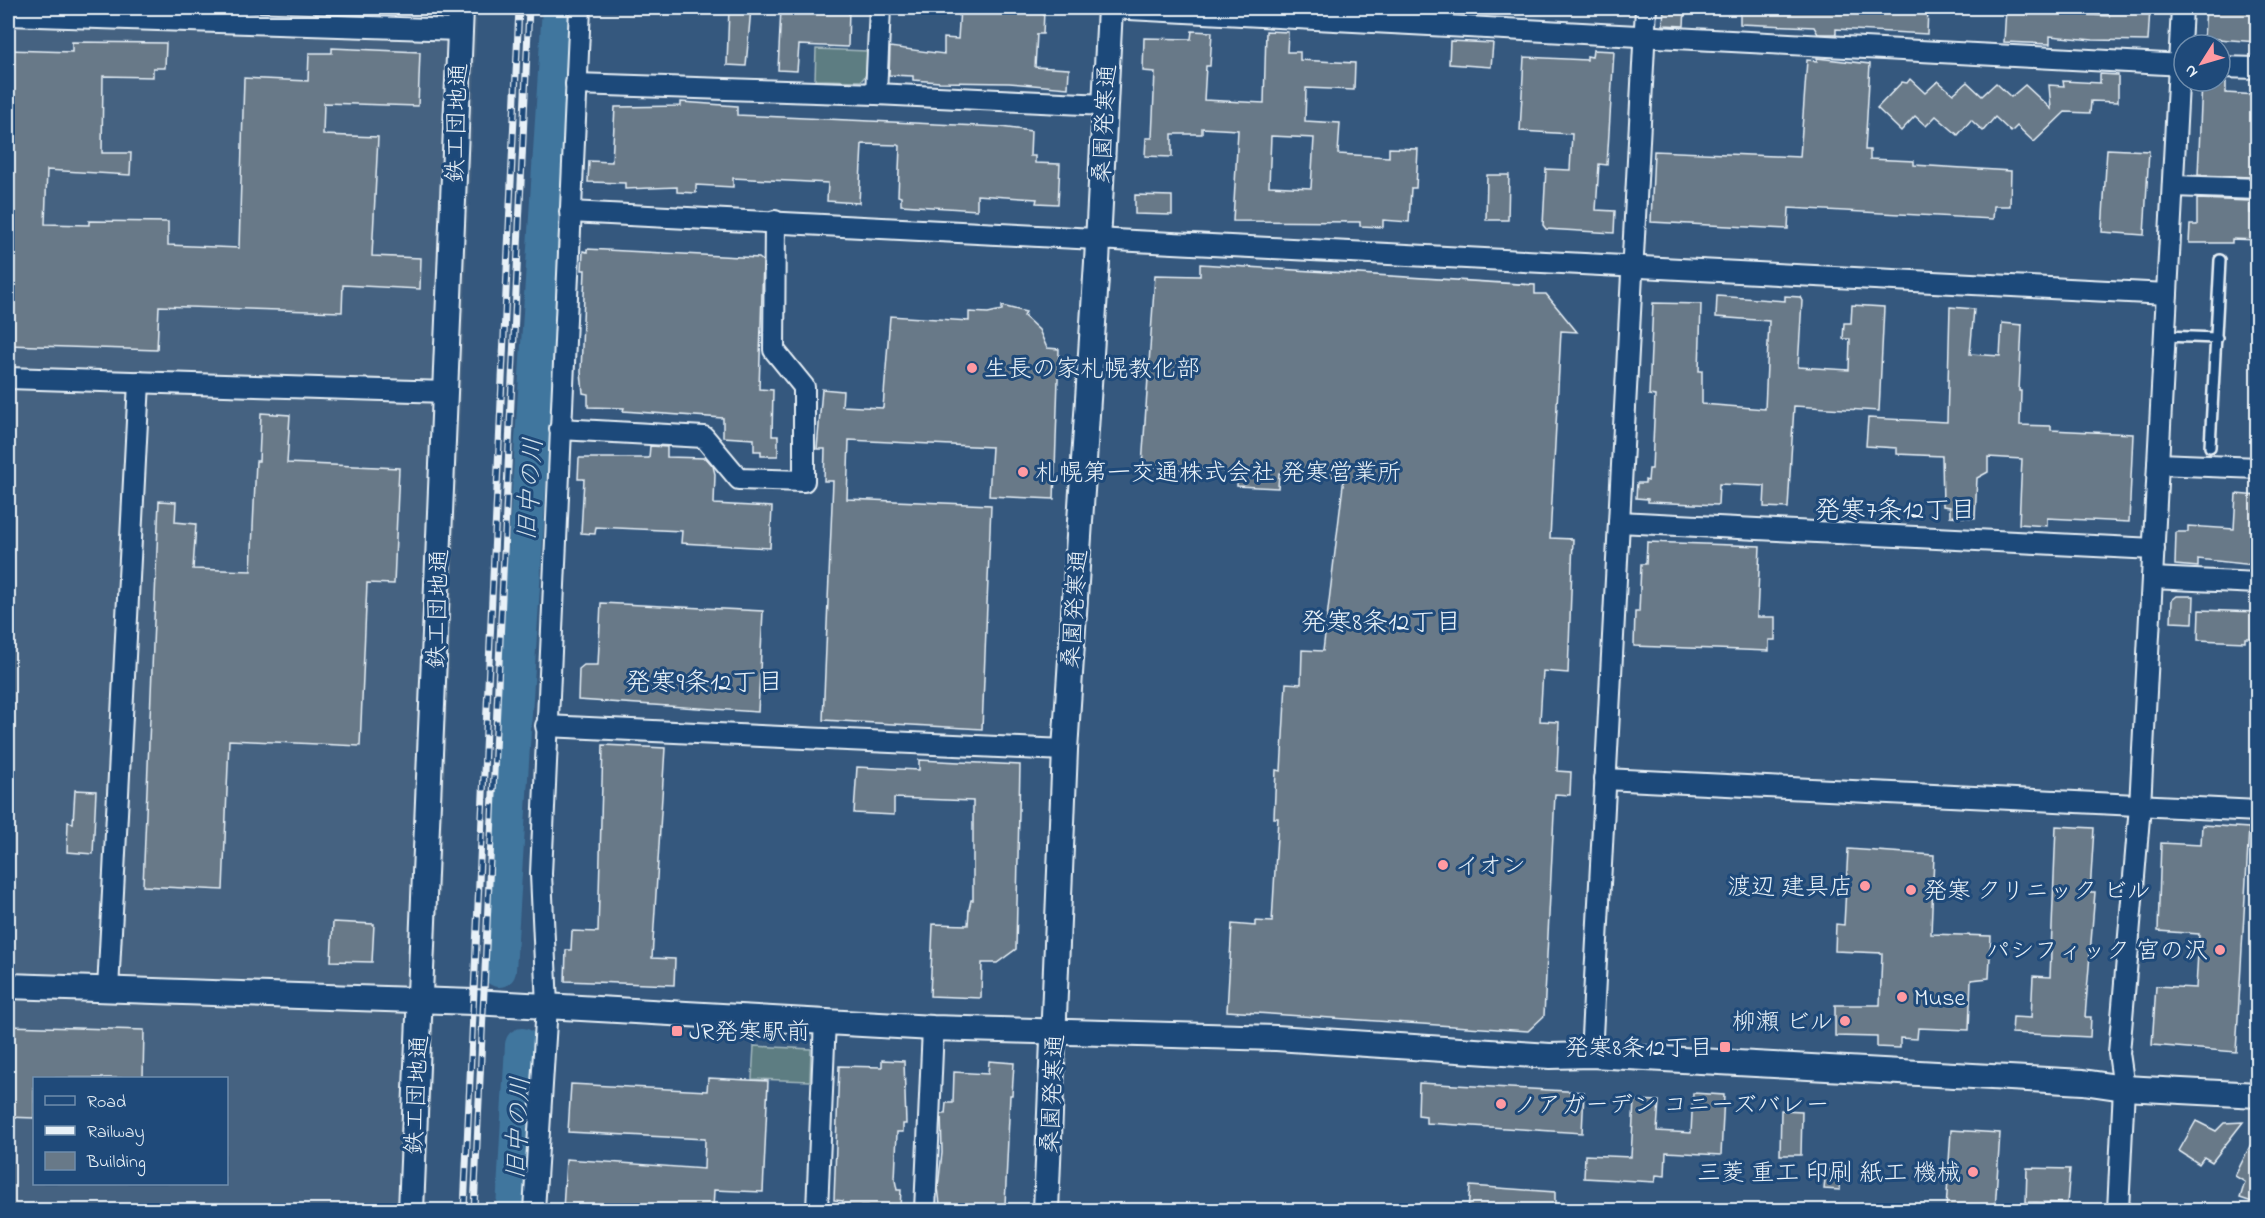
<svg xmlns="http://www.w3.org/2000/svg" width="2265" height="1218" font-family="'Indie Flower','Klee One',sans-serif">
	<style>
		.built { fill: #446281; fill-rule: evenodd }
		.green { fill: #5d7d82; stroke: #a2b7bd; stroke-width: 1.5 }
		.lines { fill: none; stroke-linecap: round; stroke-linejoin: round }
		.river { stroke: #41769e; stroke-width: 34 }
		.building { fill: #687988; stroke: #e8f1f8; stroke-width: 1.5; fill-rule: evenodd }
		.service-casing { stroke: #e8f1f8; stroke-width: 14 }
		.minor-casing { stroke: #e8f1f8; stroke-width: 24 }
		.tertiary-casing { stroke: #e8f1f8; stroke-width: 28 }
		.service { stroke: #1f4a7a; stroke-width: 9 }
		.minor { stroke: #1f4a7a; stroke-width: 20 }
		.tertiary { stroke: #1f4a7a; stroke-width: 24 }
		.rail-casing { stroke: #e8f1f8; stroke-width: 7 }
		.rail { stroke: #1f4a7a; stroke-width: 4.5; stroke-dasharray: 14; stroke-linecap: butt }
		.poi-dot { fill: #ff9aa2; stroke: #1f4a7a; stroke-width: 2 }
		.labels { text-anchor: middle; stroke-width: 6; stroke-linejoin: round; paint-order: stroke }
		.street-label { font-size: 24px; fill: #e8f1f8; stroke: #1f4a7a }
		.poi-label { font-size: 24px; fill: #e8f1f8; stroke: #1f4a7a; text-anchor: start }
		.water-label { font-size: 26px; font-style: italic; fill: #cfdfea; stroke: #1f4a7a }
		.neighbourhood-label { font-size: 26px; fill: #e8f1f8; stroke: #1f4a7a }
	</style>
	<rect width="100%" height="100%" fill="#35587e"/>
	<filter id="ink" filterUnits="userSpaceOnUse"><feTurbulence type="fractalNoise" baseFrequency=".0167" numOctaves="2"/><feDisplacementMap in="SourceGraphic" scale="12" xChannelSelector="R" yChannelSelector="G"/><feConvolveMatrix kernelMatrix="1 2 1 2 8 2 1 2 1" color-interpolation-filters="sRGB"/></filter>
	<g filter="url(#ink)">
		<!-- built -->
		<path class="built" d="M 8,8 L 477,19 L 426,1210 L 8,1210 ZM 34,1078 L 226,1078 L 226,1184 L 34,1184 Z"/>
		<!-- green -->
		<g class="green">
			<path d="M 816,49 L 867,51 L 866,75 L 861,81 L 815,80 Z"/>
			<path d="M 754,1046 L 811,1049 L 810,1081 L 752,1079 Z"/>
		</g>
		<g class="lines">
			<!-- river -->
			<g class="river">
				<path d="M 499,970 L 559,8"/>
				<path d="M 513,1210 L 522,1045"/>
			</g>
		</g>
		<!-- building -->
		<g class="building">
			<path d="M 729,8 L 751,8 L 746,66 L 727,65 Z"/>
			<path d="M 781,8 L 849,8 L 848,47 L 799,45 L 797,71 L 778,70 Z"/>
			<path d="M 960,8 L 1023,8 L 1044,11 L 1043,34 L 1037,34 L 1035,67 L 1069,69 L 1068,88 L 1009,83 L 940,82 L 913,80 L 913,76 L 889,75 L 890,47 L 944,54 L 944,38 L 958,39 Z"/>
			<path d="M 1664,8 L 1685,8 L 1684,26 L 1663,25 Z"/>
			<path d="M 1740,8 L 1928,8 L 1927,34 L 1836,29 L 1836,34 L 1818,34 L 1814,27 L 1740,24 Z"/>
			<path d="M 2006,8 L 2069,8 L 2069,14 L 2109,16 L 2109,8 L 2150,8 L 2148,41 L 2093,40 L 2050,36 L 2050,44 L 2004,42 Z"/>
			<path d="M 2206,8 L 2258,11 L 2258,42 L 2204,38 Z"/>
			<path d="M 1192,31 L 1212,32 L 1210,66 L 1206,66 L 1204,100 L 1264,103 L 1266,31 L 1288,32 L 1287,52 L 1300,52 L 1300,60 L 1355,63 L 1354,90 L 1306,88 L 1305,121 L 1340,123 L 1338,154 L 1389,157 L 1389,148 L 1418,149 L 1416,188 L 1411,188 L 1409,222 L 1383,220 L 1383,227 L 1360,226 L 1360,222 L 1233,221 L 1238,130 L 1202,128 L 1202,134 L 1172,134 L 1172,157 L 1145,156 L 1146,138 L 1152,138 L 1155,72 L 1143,71 L 1144,38 L 1191,39 ZM 1271,136 L 1314,138 L 1311,188 L 1269,186 Z"/>
			<path d="M 1450,41 L 1493,43 L 1491,67 L 1449,64 Z"/>
			<path d="M 72,42 L 166,43 L 165,68 L 153,68 L 153,77 L 103,76 L 102,153 L 131,153 L 130,175 L 47,170 L 45,224 L 89,225 L 89,221 L 168,222 L 168,245 L 239,248 L 244,78 L 308,81 L 309,53 L 332,53 L 332,48 L 420,52 L 418,106 L 324,103 L 323,135 L 378,137 L 372,256 L 421,258 L 420,289 L 343,285 L 342,312 L 159,306 L 157,350 L 8,345 L 8,50 L 72,52 Z"/>
			<path d="M 1593,50 L 1614,51 L 1607,165 L 1599,164 L 1596,210 L 1615,211 L 1614,233 L 1546,229 L 1543,225 L 1546,169 L 1570,170 L 1572,134 L 1520,131 L 1524,57 L 1587,60 L 1587,56 L 1592,57 Z"/>
			<path d="M 1817,58 L 1870,64 L 1865,150 L 1870,150 L 1870,159 L 1914,161 L 1914,165 L 2011,171 L 2010,206 L 1994,206 L 1993,219 L 1789,208 L 1788,229 L 1651,222 L 1654,151 L 1800,157 L 1807,60 L 1817,61 Z"/>
			<path d="M 2100,74 L 2118,75 L 2118,102 L 2091,101 L 2090,113 L 2065,112 L 2034,142 L 2017,126 L 2011,132 L 1995,117 L 1983,131 L 1971,120 L 1958,135 L 1936,116 L 1926,126 L 1915,116 L 1901,131 L 1877,108 L 1902,82 L 1907,83 L 1910,79 L 1925,93 L 1938,81 L 1953,94 L 1967,82 L 1982,96 L 1996,83 L 2011,97 L 2025,85 L 2051,109 L 2049,85 L 2064,86 L 2063,81 L 2100,83 Z"/>
			<path d="M 2202,81 L 2226,82 L 2226,93 L 2258,95 L 2255,154 L 2258,154 L 2258,172 L 2251,171 L 2251,177 L 2198,175 Z"/>
			<path d="M 681,102 L 737,106 L 737,115 L 1001,127 L 1031,131 L 1030,156 L 1035,156 L 1035,163 L 1060,164 L 1058,204 L 1036,203 L 1037,199 L 977,195 L 977,210 L 901,205 L 901,197 L 898,196 L 900,146 L 898,145 L 862,144 L 859,203 L 827,201 L 828,183 L 733,178 L 733,187 L 696,185 L 696,193 L 677,192 L 677,187 L 625,189 L 625,183 L 588,182 L 589,161 L 612,162 L 615,107 L 681,106 Z"/>
			<path d="M 2107,149 L 2149,151 L 2144,235 L 2102,232 Z"/>
			<path d="M 1487,175 L 1509,175 L 1508,220 L 1486,220 Z"/>
			<path d="M 1135,195 L 1172,196 L 1172,215 L 1135,214 Z"/>
			<path d="M 2197,199 L 2250,201 L 2250,213 L 2258,214 L 2258,240 L 2232,239 L 2232,243 L 2189,243 L 2190,225 L 2197,225 Z"/>
			<path d="M 587,249 L 759,258 L 763,261 L 759,389 L 773,390 L 772,436 L 778,436 L 778,456 L 761,456 L 761,451 L 754,451 L 754,439 L 723,437 L 723,418 L 623,411 L 624,408 L 588,407 L 588,394 L 583,393 L 581,372 L 585,270 L 582,270 L 583,251 L 587,252 Z"/>
			<path d="M 1200,264 L 1535,285 L 1535,294 L 1546,294 L 1577,332 L 1561,331 L 1550,538 L 1573,539 L 1568,673 L 1543,671 L 1540,721 L 1559,722 L 1557,771 L 1571,772 L 1570,795 L 1555,794 L 1544,1016 L 1528,1031 L 1227,1011 L 1232,924 L 1255,926 L 1255,921 L 1272,922 L 1278,818 L 1274,818 L 1276,770 L 1281,771 L 1286,683 L 1301,684 L 1302,650 L 1323,651 L 1344,477 L 1279,473 L 1278,488 L 1237,486 L 1237,472 L 1142,466 L 1155,275 L 1200,276 Z"/>
			<path d="M 1717,296 L 1785,301 L 1785,296 L 1800,297 L 1802,301 L 1798,367 L 1849,370 L 1850,339 L 1843,339 L 1844,323 L 1851,323 L 1852,305 L 1884,307 L 1879,411 L 1794,406 L 1788,508 L 1764,507 L 1765,486 L 1719,484 L 1718,505 L 1648,502 L 1648,499 L 1636,498 L 1637,483 L 1645,483 L 1645,480 L 1648,481 L 1649,469 L 1652,469 L 1655,396 L 1649,395 L 1653,303 L 1701,304 L 1699,371 L 1702,371 L 1702,404 L 1765,409 L 1769,321 L 1716,317 Z"/>
			<path d="M 1002,306 L 1026,312 L 1024,316 L 1039,330 L 1047,348 L 1059,349 L 1054,499 L 989,496 L 992,447 L 849,440 L 847,499 L 991,505 L 982,729 L 823,720 L 833,481 L 824,481 L 825,449 L 817,449 L 822,389 L 843,391 L 842,406 L 883,408 L 890,316 L 969,321 L 969,312 L 988,313 L 1002,310 Z"/>
			<path d="M 1950,307 L 1974,309 L 1970,354 L 2000,356 L 2002,323 L 2022,325 L 2019,391 L 2021,391 L 2020,425 L 2051,426 L 2051,430 L 2133,434 L 2129,522 L 2047,518 L 2047,526 L 2019,524 L 2022,459 L 1988,457 L 1988,472 L 1977,478 L 1975,518 L 1950,516 L 1950,507 L 1943,506 L 1942,456 L 1897,454 L 1897,448 L 1866,446 L 1868,418 L 1947,422 Z"/>
			<path d="M 261,413 L 290,415 L 287,463 L 399,468 L 394,584 L 367,583 L 360,746 L 229,740 L 223,890 L 143,886 L 159,501 L 176,502 L 175,522 L 196,524 L 193,569 L 251,571 L 256,461 L 259,461 Z"/>
			<path d="M 650,446 L 667,447 L 667,457 L 706,458 L 713,466 L 715,474 L 714,504 L 772,507 L 770,548 L 681,543 L 682,531 L 596,527 L 595,534 L 581,533 L 584,479 L 578,479 L 579,458 L 649,458 Z"/>
			<path d="M 2236,494 L 2258,496 L 2254,565 L 2198,559 L 2198,567 L 2175,565 L 2176,532 L 2188,532 L 2188,526 L 2234,529 Z"/>
			<path d="M 1647,542 L 1760,546 L 1757,617 L 1775,617 L 1775,640 L 1769,640 L 1769,651 L 1634,646 L 1635,612 L 1639,612 L 1641,564 L 1646,564 Z"/>
			<path d="M 2177,596 L 2194,596 L 2193,623 L 2171,622 L 2172,600 Z"/>
			<path d="M 601,603 L 763,611 L 758,712 L 578,700 L 579,669 L 584,665 L 598,665 Z"/>
			<path d="M 2199,610 L 2258,612 L 2258,638 L 2245,638 L 2245,642 L 2198,640 Z"/>
			<path d="M 603,745 L 665,748 L 652,958 L 675,959 L 674,985 L 565,981 L 566,950 L 571,950 L 572,931 L 598,932 Z"/>
			<path d="M 919,760 L 1020,765 L 1016,949 L 997,963 L 982,963 L 981,998 L 930,996 L 933,924 L 968,925 L 969,909 L 971,900 L 973,900 L 973,801 L 894,798 L 894,815 L 854,813 L 857,767 L 919,770 Z"/>
			<path d="M 75,790 L 96,791 L 93,854 L 67,852 L 68,822 L 73,823 Z"/>
			<path d="M 2202,825 L 2249,828 L 2236,1052 L 2152,1045 L 2156,986 L 2196,988 L 2199,934 L 2158,931 L 2161,843 L 2201,845 Z"/>
			<path d="M 2056,826 L 2094,828 L 2090,892 L 2095,892 L 2085,1017 L 2091,1017 L 2090,1037 L 2012,1033 L 2013,1017 L 2031,1018 L 2033,976 L 2050,977 Z"/>
			<path d="M 1848,849 L 1934,855 L 1931,934 L 1991,936 L 1989,978 L 1971,980 L 1969,1030 L 1918,1028 L 1917,1039 L 1900,1038 L 1900,1048 L 1877,1047 L 1877,1037 L 1835,1036 L 1835,1005 L 1880,1005 L 1882,953 L 1835,951 L 1836,924 L 1844,925 Z"/>
			<path d="M 333,922 L 374,924 L 372,962 L 331,961 Z"/>
			<path d="M 8,1026 L 144,1030 L 143,1078 L 34,1078 L 34,1118 L 8,1117 Z"/>
			<path d="M 882,1060 L 904,1061 L 906,1124 L 903,1124 L 903,1132 L 897,1132 L 895,1180 L 897,1190 L 901,1190 L 900,1208 L 843,1206 L 843,1201 L 834,1200 L 839,1066 L 882,1067 Z"/>
			<path d="M 989,1061 L 1014,1063 L 1012,1095 L 1010,1095 L 1005,1205 L 940,1204 L 938,1187 L 942,1153 L 941,1114 L 945,1114 L 946,1103 L 953,1103 L 954,1072 L 988,1074 Z"/>
			<path d="M 708,1078 L 768,1081 L 763,1192 L 714,1190 L 713,1210 L 563,1210 L 566,1159 L 704,1169 L 705,1139 L 568,1132 L 571,1084 L 707,1091 Z"/>
			<path d="M 1419,1083 L 1584,1092 L 1582,1133 L 1426,1123 L 1426,1116 L 1418,1115 Z"/>
			<path d="M 1693,1093 L 1724,1095 L 1721,1155 L 1666,1152 L 1665,1176 L 1656,1175 L 1655,1182 L 1584,1178 L 1585,1155 L 1631,1157 L 1634,1100 L 1659,1101 L 1657,1131 L 1691,1133 Z"/>
			<path d="M 1781,1110 L 1802,1111 L 1801,1155 L 1780,1155 Z"/>
			<path d="M 2196,1121 L 2216,1131 L 2224,1123 L 2243,1122 L 2212,1162 L 2204,1157 L 2199,1164 L 2179,1151 Z"/>
			<path d="M 1951,1130 L 2000,1133 L 1995,1210 L 1946,1210 Z"/>
			<path d="M 2258,1130 L 2258,1204 L 2240,1198 L 2245,1182 L 2235,1176 Z"/>
			<path d="M 2027,1168 L 2070,1169 L 2067,1203 L 2026,1202 Z"/>
			<path d="M 1826,1170 L 1841,1170 L 1840,1190 L 1824,1189 Z"/>
			<path d="M 1470,1186 L 1555,1192 L 1555,1210 L 1468,1210 Z"/>
		</g>
		<g class="lines">
			<!-- service casing -->
			<g class="service-casing">
				<g id="service">
					<path d="M 2165,336 L 2217,338"/>
					<path d="M 2210,447 L 2220,260"/>
				</g>
			</g>
			<!-- minor casing -->
			<g class="minor-casing">
				<g id="minor">
					<path d="M 1110,8 L 2184,65"/>
					<path d="M 8,15 L 460,30"/>
					<path d="M 2220,67 L 2258,68"/>
					<path d="M 576,84 L 876,94 L 1105,105"/>
					<path d="M 876,94 L 880,8"/>
					<path d="M 2173,186 L 2258,189"/>
					<path d="M 570,212 L 2167,294"/>
					<path d="M 8,378 L 446,392"/>
					<path d="M 560,429 L 704,437 L 739,479 L 804,481 L 804,387 L 774,350 L 775,221"/>
					<path d="M 2158,464 L 2258,468"/>
					<path d="M 1619,522 L 2154,549"/>
					<path d="M 2152,578 L 2258,583"/>
					<path d="M 546,726 L 1065,750"/>
					<path d="M 1605,779 L 2258,811"/>
					<path d="M 108,990 L 139,382"/>
					<path d="M 1591,1055 L 1646,8"/>
					<path d="M 534,1210 L 547,1006 L 541,874 L 580,8"/>
					<path d="M 817,1210 L 825,1020"/>
					<path d="M 925,1210 L 933,1028"/>
					<path d="M 2118,1210 L 2124,1088 L 2119,1053 L 2140,806 L 2182,8"/>
				</g>
			</g>
			<!-- tertiary casing -->
			<g class="tertiary-casing">
				<g id="tertiary">
					<path d="M 8,986 L 473,1002 L 933,1028 L 1276,1038 L 1550,1056 L 1591,1055 L 2083,1082 L 2124,1088 L 2258,1095"/>
					<path d="M 411,1210 L 461,8"/>
					<path d="M 1046,1210 L 1065,750 L 1097,262 L 1110,8"/>
				</g>
			</g>
			<!-- service -->
			<use href="#service" class="service"/>
			<!-- minor -->
			<use href="#minor" class="minor"/>
			<!-- tertiary -->
			<use href="#tertiary" class="tertiary"/>
			<!-- rail casing -->
			<g class="rail-casing">
				<g id="rail">
					<path d="M 464,1210 L 519,8"/>
					<path d="M 474,1210 L 529,8"/>
				</g>
			</g>
			<!-- rail -->
			<use href="#rail" class="rail"/>
		</g>
	</g>
	<!-- markers -->
	<g class="poi-dot">
		<circle cx="972" cy="368" r="6"/>
		<circle cx="1023" cy="472" r="6"/>
		<circle cx="1443" cy="865" r="6"/>
		<circle cx="1865" cy="886" r="6"/>
		<circle cx="1911" cy="890" r="6"/>
		<circle cx="2220" cy="950" r="6"/>
		<circle cx="1902" cy="997" r="6"/>
		<circle cx="1845" cy="1021" r="6"/>
		<rect x="671" y="1025" width="12" height="12" rx="3"/>
		<rect x="1719" y="1041" width="12" height="12" rx="3"/>
		<circle cx="1501" cy="1104" r="6"/>
		<circle cx="1973" cy="1172" r="6"/>
	</g>
	<g class="labels">
		<!-- street labels -->
		<g class="street-label">
			<text transform="translate(456 123) rotate(-88)" y="8">鉄工団地通</text>
			<text transform="translate(1104 124) rotate(-87)" y="8">桑園発寒通</text>
			<text transform="translate(437 609) rotate(-88)" y="8">鉄工団地通</text>
			<text transform="translate(1074 609) rotate(-86)" y="8">桑園発寒通</text>
			<text transform="translate(1052 1094) rotate(-87)" y="8">桑園発寒通</text>
			<text transform="translate(416 1095) rotate(-87)" y="8">鉄工団地通</text>
		</g>
		<!-- poi labels -->
		<g class="poi-label">
			<text x="984" y="376">生長の家札幌教化部</text>
			<text x="1035" y="480">札幌第一交通株式会社 発寒営業所</text>
			<text x="1455" y="873">イオン</text>
			<text x="1853" y="894" text-anchor="end">渡辺 建具店</text>
			<text x="1923" y="898">発寒 クリニック ビル</text>
			<text x="2208" y="958" text-anchor="end">パシフィック 宮の沢</text>
			<text x="1914" y="1005">Muse</text>
			<text x="1833" y="1029" text-anchor="end">柳瀬 ビル</text>
			<text x="689" y="1039">JR発寒駅前</text>
			<text x="1713" y="1055" text-anchor="end">発寒8条12丁目</text>
			<text x="1513" y="1112">ノアガーデン コニーズバレー</text>
			<text x="1961" y="1180" text-anchor="end">三菱 重工 印刷 紙工 機械</text>
		</g>
		<!-- water labels -->
		<g class="water-label">
			<text transform="translate(529 489) rotate(-86)" y="9">旧中の川</text>
			<text transform="translate(517 1128) rotate(-87)" y="9">旧中の川</text>
		</g>
		<!-- neighbourhood labels -->
		<g class="neighbourhood-label">
			<text x="1895" y="518">発寒7条12丁目</text>
			<text x="1381" y="630">発寒8条12丁目</text>
			<text x="704" y="690">発寒9条12丁目</text>
		</g>
	</g>
	<!-- margin -->
	<rect width="2265" height="1218" fill="none" stroke="#1f4a7a" stroke-width="30"/>
	<rect x="15" y="15" width="2235" height="1188" fill="none" stroke="#e8f1f8" stroke-width="2" filter="url(#ink)"/>
	<!-- legend -->
	<rect x="33" y="1077" width="195" height="108" fill="#1f4a7a" stroke="#6f8dac" stroke-width="1.5"/>
	<rect x="45" y="1096" width="30" height="9" fill="#1f4a7a" stroke="#6f8dac" stroke-width="1.5"/>
	<text x="87" y="1107" font-size="18" fill="#e8f1f8">Road</text>
	<rect x="45" y="1126" width="30" height="9" fill="#e8f1f8" stroke="#6f8dac" stroke-width="1.5"/>
	<text x="87" y="1137" font-size="18" fill="#e8f1f8">Railway</text>
	<rect x="45" y="1152" width="30" height="18" fill="#687988" stroke="#6f8dac" stroke-width="1.5"/>
	<text x="87" y="1167" font-size="18" fill="#e8f1f8">Building</text>
	<!-- north arrow -->
	<g transform="translate(2202 63) rotate(233)"><circle r="28" fill="#1f4a7a" stroke="#6f8dac" stroke-width="1.5"/>
	<path d="M0-4.5L10 22L0 15L-10 22Z" fill="#ff9aa2"/>
	<text y="-9" font-size="16" font-weight="bold" text-anchor="middle" fill="#e8f1f8">N</text>
	</g>
</svg>
